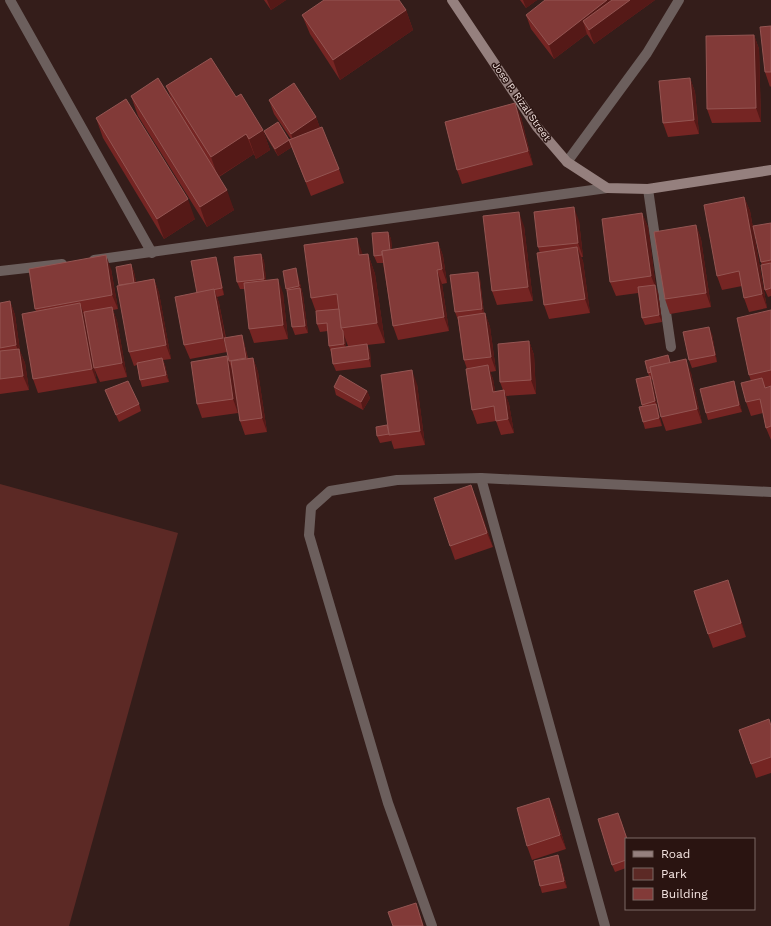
<svg xmlns="http://www.w3.org/2000/svg" width="771" height="926" font-family="'Work Sans',sans-serif">
	<style>
		.green { fill: #5c2925 }
		.lines { fill: none; stroke-linecap: round; stroke-linejoin: round }
		.street { stroke: #6c5f5d; stroke-width: 10 }
		.secondary { stroke: #95807e; stroke-width: 10 }
		.wall { fill: #752523; fill-rule: evenodd }
		.shaded-wall { fill: #551917 }
		.building { fill: #823a38; stroke: #945552 }
		.labels { text-anchor: middle; stroke-width: 3; stroke-linejoin: round; paint-order: stroke }
		.street-label { font-size: 10px; fill: #f5e5e2; stroke: #2a1411 }
	</style>
	<rect width="100%" height="100%" fill="#341d1a"/>
	<!-- green -->
	<path class="green" d="M 0,484 L 178,533 L 69,926 L 0,926 Z"/>
	<g class="lines">
		<!-- street -->
		<g class="street">
			<path d="M 10,0 L 152,253"/>
			<path d="M 567,162 L 647,53 L 679,0"/>
			<path d="M 648,189 L 671,347"/>
			<path d="M 94,260 L 607,188"/>
			<path d="M 0,271 L 62,264"/>
			<path d="M 481,478 L 605,926"/>
			<path d="M 432,926 L 388,803 L 309,535 L 311,508 L 330,491 L 397,480 L 481,478 L 771,492"/>
		</g>
		<!-- secondary -->
		<path class="secondary" d="M 452,0 L 537,127 L 567,162 L 607,188 L 648,189 L 771,170"/>
	</g>
	<!-- wall -->
	<g class="wall">
		<path d="M 264,0 L 286,0 L 271,10 Z"/>
		<path d="M 520,0 L 537,0 L 526,8 Z"/>
		<path d="M 655,0 L 594,44 L 587,34 L 554,59 L 531,29 L 526,15 Z"/>
		<path d="M 406,10 L 413,30 L 340,80 L 310,34 L 302,15 Z"/>
		<path d="M 771,26 L 771,86 L 770,87 L 765,72 Z"/>
		<path d="M 754,35 L 759,49 L 761,122 L 712,123 L 707,109 Z"/>
		<path d="M 690,78 L 695,92 L 699,134 L 668,137 L 663,123 Z"/>
		<path d="M 166,86 L 236,97 L 263,130 L 270,150 L 256,159 L 254,154 L 219,177 L 234,210 L 207,227 L 138,116 L 131,96 L 171,98 Z"/>
		<path d="M 269,100 L 316,117 L 320,128 L 339,169 L 344,183 L 311,196 L 289,140 L 291,139 L 274,114 Z"/>
		<path d="M 521,117 L 533,165 L 462,184 L 457,170 Z"/>
		<path d="M 96,118 L 195,219 L 164,239 L 103,138 Z"/>
		<path d="M 264,131 L 292,147 L 278,156 L 267,138 Z"/>
		<path d="M 744,197 L 750,211 L 767,308 L 749,312 L 744,298 L 742,286 L 722,290 L 717,276 Z"/>
		<path d="M 642,213 L 648,227 L 656,288 L 658,292 L 662,322 L 645,325 L 642,318 L 638,293 L 616,296 L 610,282 Z"/>
		<path d="M 579,221 L 583,257 L 581,257 L 583,261 L 590,313 L 549,319 L 544,305 L 540,253 L 538,247 Z"/>
		<path d="M 771,223 L 771,296 L 768,297 L 765,290 L 762,265 L 761,262 Z"/>
		<path d="M 696,225 L 701,239 L 711,307 L 670,314 L 665,299 Z"/>
		<path d="M 524,226 L 533,301 L 497,305 L 492,291 Z"/>
		<path d="M 388,232 L 391,239 L 392,250 L 438,242 L 443,256 L 447,283 L 442,284 L 449,331 L 398,340 L 393,326 L 383,263 L 377,263 L 374,256 Z"/>
		<path d="M 261,254 L 264,261 L 266,281 L 283,293 L 288,339 L 254,343 L 249,329 L 245,289 L 240,289 L 237,282 Z"/>
		<path d="M 368,254 L 375,274 L 385,343 L 367,345 L 370,351 L 371,367 L 336,371 L 333,364 L 331,352 L 329,346 L 328,331 L 320,332 L 317,324 L 316,312 L 311,298 L 363,255 ZM 345,338 L 348,346 L 346,347 Z"/>
		<path d="M 131,264 L 134,272 L 136,282 L 154,279 L 159,293 L 171,359 L 163,360 L 165,365 L 169,382 L 142,387 L 140,380 L 137,365 L 134,366 L 129,352 L 119,285 Z"/>
		<path d="M 218,264 L 224,295 L 217,297 L 219,303 L 226,338 L 244,342 L 248,358 L 253,358 L 258,372 L 267,432 L 245,435 L 240,421 L 232,368 L 231,369 L 229,361 L 227,352 L 190,359 L 184,345 Z"/>
		<path d="M 111,269 L 118,309 L 113,310 L 117,321 L 127,377 L 100,382 L 94,368 L 93,361 L 97,383 L 38,393 L 33,379 L 36,311 L 35,309 Z"/>
		<path d="M 298,276 L 303,295 L 308,333 L 295,335 L 292,327 L 288,293 L 286,289 Z"/>
		<path d="M 480,279 L 484,313 L 485,313 L 490,327 L 496,371 L 490,372 L 493,379 L 495,392 L 503,390 L 500,382 L 529,341 L 534,355 L 536,394 L 506,396 L 509,404 L 514,433 L 501,435 L 496,421 L 477,424 L 472,410 L 467,369 L 464,360 L 458,320 L 455,312 Z"/>
		<path d="M 10,301 L 15,315 L 20,351 L 25,363 L 29,390 L 0,394 L 0,303 Z"/>
		<path d="M 771,310 L 771,386 L 766,387 L 766,388 L 771,386 L 771,440 L 766,428 L 763,413 L 751,416 L 746,402 L 751,381 L 749,375 Z"/>
		<path d="M 712,334 L 717,362 L 692,368 L 689,360 Z"/>
		<path d="M 668,355 L 671,363 L 691,373 L 702,423 L 666,431 L 661,417 L 653,379 L 651,380 L 662,426 L 645,429 L 643,422 L 642,407 L 642,405 L 649,376 L 648,373 Z"/>
		<path d="M 227,356 L 232,370 L 238,413 L 202,418 L 197,404 Z"/>
		<path d="M 734,381 L 736,389 L 742,412 L 708,420 L 706,413 Z"/>
		<path d="M 417,384 L 425,445 L 394,449 L 391,440 L 391,441 L 380,443 L 377,436 L 388,428 Z"/>
		<path d="M 334,387 L 367,391 L 370,398 L 363,410 L 336,395 Z"/>
		<path d="M 105,390 L 139,404 L 141,411 L 119,422 Z"/>
		<path d="M 471,485 L 493,547 L 455,560 L 450,546 Z"/>
		<path d="M 733,594 L 746,637 L 713,648 L 708,634 Z"/>
		<path d="M 771,726 L 771,773 L 756,778 L 739,730 Z"/>
		<path d="M 549,798 L 555,812 L 566,849 L 532,860 L 527,846 Z"/>
		<path d="M 621,820 L 627,839 L 626,839 L 626,868 L 615,872 L 612,865 Z"/>
		<path d="M 561,863 L 567,888 L 542,893 L 540,886 Z"/>
	</g>
	<!-- shaded-wall -->
	<g class="shaded-wall">
		<path d="M 267,0 L 286,0 L 271,10 Z"/>
		<path d="M 523,0 L 537,0 L 526,8 Z"/>
		<path d="M 607,0 L 655,0 L 594,44 L 589,30 L 583,21 L 587,34 L 554,59 L 549,45 Z"/>
		<path d="M 406,10 L 413,30 L 340,80 L 333,60 Z"/>
		<path d="M 754,35 L 759,49 L 761,122 L 756,108 Z"/>
		<path d="M 690,78 L 695,92 L 699,134 L 694,120 Z"/>
		<path d="M 515,103 L 521,117 L 533,165 L 528,151 Z"/>
		<path d="M 316,117 L 321,131 L 296,148 L 291,134 Z"/>
		<path d="M 263,130 L 270,150 L 256,159 L 249,139 Z"/>
		<path d="M 246,134 L 254,154 L 218,177 L 211,157 Z"/>
		<path d="M 289,140 L 292,147 L 278,156 L 275,149 Z"/>
		<path d="M 227,190 L 234,210 L 207,227 L 200,207 Z"/>
		<path d="M 744,197 L 750,211 L 767,308 L 762,294 Z"/>
		<path d="M 188,199 L 195,219 L 164,239 L 157,219 Z"/>
		<path d="M 574,207 L 579,221 L 583,257 L 578,243 Z"/>
		<path d="M 519,212 L 524,226 L 533,301 L 528,287 Z"/>
		<path d="M 642,213 L 648,227 L 656,288 L 658,292 L 662,322 L 659,315 L 655,286 L 651,276 Z"/>
		<path d="M 696,225 L 701,239 L 711,307 L 706,293 Z"/>
		<path d="M 388,232 L 391,239 L 393,261 L 390,254 Z"/>
		<path d="M 357,238 L 364,258 L 359,255 Z"/>
		<path d="M 438,242 L 443,256 L 447,283 L 442,269 Z"/>
		<path d="M 577,247 L 583,261 L 590,313 L 585,299 Z"/>
		<path d="M 261,254 L 264,261 L 267,286 L 264,279 Z"/>
		<path d="M 368,254 L 375,274 L 385,343 L 377,323 Z"/>
		<path d="M 106,255 L 111,269 L 118,309 L 112,295 Z"/>
		<path d="M 216,257 L 218,264 L 224,295 L 222,288 Z"/>
		<path d="M 131,264 L 134,272 L 138,292 L 135,285 Z"/>
		<path d="M 296,268 L 298,276 L 303,295 L 308,333 L 305,326 L 300,288 Z"/>
		<path d="M 437,270 L 442,284 L 449,331 L 444,317 Z"/>
		<path d="M 478,272 L 480,279 L 484,317 L 482,309 Z"/>
		<path d="M 154,279 L 159,293 L 171,359 L 166,345 Z"/>
		<path d="M 278,279 L 283,293 L 288,339 L 283,325 Z"/>
		<path d="M 214,289 L 219,303 L 228,352 L 223,338 Z"/>
		<path d="M 10,301 L 15,315 L 20,351 L 25,363 L 29,390 L 23,376 L 21,358 L 16,345 Z"/>
		<path d="M 80,303 L 85,317 L 97,383 L 92,369 Z"/>
		<path d="M 112,307 L 117,321 L 127,377 L 122,363 Z"/>
		<path d="M 485,313 L 490,327 L 496,371 L 491,357 Z"/>
		<path d="M 709,327 L 712,334 L 717,362 L 715,355 Z"/>
		<path d="M 343,331 L 345,338 L 347,352 L 344,344 Z"/>
		<path d="M 242,335 L 244,342 L 249,365 L 246,358 Z"/>
		<path d="M 529,341 L 534,355 L 536,394 L 531,380 Z"/>
		<path d="M 367,344 L 370,351 L 371,367 L 369,359 Z"/>
		<path d="M 227,356 L 232,370 L 238,413 L 233,399 Z"/>
		<path d="M 162,358 L 165,365 L 169,382 L 166,375 Z"/>
		<path d="M 253,358 L 258,372 L 267,432 L 262,418 Z"/>
		<path d="M 686,359 L 691,373 L 702,423 L 697,409 Z"/>
		<path d="M 488,365 L 493,379 L 498,406 L 493,392 Z"/>
		<path d="M 412,370 L 417,384 L 425,445 L 420,431 Z"/>
		<path d="M 650,376 L 653,383 L 658,409 L 655,401 Z"/>
		<path d="M 734,381 L 736,389 L 742,412 L 739,405 Z"/>
		<path d="M 504,390 L 509,404 L 514,433 L 508,419 Z"/>
		<path d="M 367,391 L 370,398 L 363,410 L 361,402 Z"/>
		<path d="M 656,404 L 658,411 L 662,426 L 659,418 Z"/>
		<path d="M 471,485 L 477,499 L 493,547 L 487,533 Z"/>
		<path d="M 728,580 L 733,594 L 746,637 L 741,623 Z"/>
		<path d="M 549,798 L 555,812 L 566,849 L 560,835 Z"/>
		<path d="M 558,855 L 561,863 L 567,888 L 564,881 Z"/>
		<path d="M 416,903 L 421,917 L 424,926 L 423,926 Z"/>
	</g>
	<!-- building -->
	<g class="building">
		<path d="M 324,0 L 399,0 L 406,10 L 333,60 L 302,15 Z"/>
		<path d="M 545,0 L 607,0 L 549,45 L 526,15 Z"/>
		<path d="M 612,0 L 630,0 L 589,30 L 583,21 Z"/>
		<path d="M 771,26 L 771,72 L 765,72 L 760,27 Z"/>
		<path d="M 754,35 L 756,108 L 707,109 L 706,36 Z"/>
		<path d="M 211,58 L 236,97 L 241,94 L 263,130 L 249,139 L 246,134 L 211,157 L 166,86 Z"/>
		<path d="M 158,78 L 227,190 L 200,207 L 131,96 Z"/>
		<path d="M 690,78 L 694,120 L 663,123 L 659,81 Z"/>
		<path d="M 294,83 L 316,117 L 291,134 L 269,100 Z"/>
		<path d="M 126,99 L 188,199 L 157,219 L 96,118 Z"/>
		<path d="M 515,103 L 528,151 L 457,170 L 445,122 Z"/>
		<path d="M 278,122 L 289,140 L 275,149 L 264,131 Z"/>
		<path d="M 322,127 L 339,169 L 306,182 L 289,140 Z"/>
		<path d="M 744,197 L 762,294 L 744,298 L 739,271 L 717,276 L 704,205 Z"/>
		<path d="M 574,207 L 578,243 L 538,247 L 534,212 Z"/>
		<path d="M 519,212 L 528,287 L 492,291 L 483,216 Z"/>
		<path d="M 642,213 L 651,276 L 610,282 L 602,219 Z"/>
		<path d="M 771,223 L 771,260 L 761,262 L 753,226 Z"/>
		<path d="M 696,225 L 706,293 L 665,299 L 654,232 Z"/>
		<path d="M 388,232 L 390,250 L 382,251 L 382,255 L 374,256 L 372,233 Z"/>
		<path d="M 357,238 L 359,255 L 368,254 L 377,323 L 341,328 L 337,294 L 311,298 L 304,245 Z"/>
		<path d="M 438,242 L 442,269 L 437,270 L 444,317 L 393,326 L 382,251 Z"/>
		<path d="M 577,247 L 585,299 L 544,305 L 537,253 Z"/>
		<path d="M 261,254 L 264,279 L 237,282 L 234,257 Z"/>
		<path d="M 106,255 L 112,295 L 35,309 L 29,269 Z"/>
		<path d="M 216,257 L 222,288 L 197,293 L 191,261 Z"/>
		<path d="M 771,263 L 771,288 L 765,290 L 761,265 Z"/>
		<path d="M 131,264 L 134,283 L 119,285 L 116,267 Z"/>
		<path d="M 296,268 L 299,286 L 286,289 L 283,271 Z"/>
		<path d="M 478,272 L 482,309 L 455,312 L 450,275 Z"/>
		<path d="M 154,279 L 166,345 L 129,352 L 117,286 Z"/>
		<path d="M 278,279 L 283,325 L 249,329 L 244,283 Z"/>
		<path d="M 655,285 L 659,315 L 642,318 L 638,287 Z"/>
		<path d="M 300,288 L 305,326 L 292,327 L 287,290 Z"/>
		<path d="M 214,289 L 223,338 L 184,345 L 175,297 Z"/>
		<path d="M 10,301 L 16,345 L 0,348 L 0,303 Z"/>
		<path d="M 80,303 L 92,369 L 33,379 L 22,314 Z"/>
		<path d="M 112,307 L 122,363 L 94,368 L 84,312 Z"/>
		<path d="M 339,309 L 341,328 L 343,331 L 344,344 L 329,346 L 327,323 L 317,324 L 316,311 Z"/>
		<path d="M 771,310 L 771,370 L 749,375 L 737,318 Z"/>
		<path d="M 485,313 L 491,357 L 464,360 L 458,317 Z"/>
		<path d="M 709,327 L 715,355 L 689,360 L 683,332 Z"/>
		<path d="M 242,335 L 246,358 L 229,361 L 224,338 Z"/>
		<path d="M 529,341 L 531,380 L 500,382 L 498,344 Z"/>
		<path d="M 367,344 L 369,359 L 333,364 L 331,349 Z"/>
		<path d="M 19,349 L 23,376 L 0,379 L 0,351 Z"/>
		<path d="M 668,355 L 670,363 L 650,367 L 651,372 L 648,373 L 645,361 Z"/>
		<path d="M 227,356 L 233,399 L 197,404 L 191,362 Z"/>
		<path d="M 162,358 L 166,375 L 140,380 L 137,363 Z"/>
		<path d="M 253,358 L 262,418 L 240,421 L 231,361 Z"/>
		<path d="M 686,359 L 697,409 L 661,417 L 650,367 Z"/>
		<path d="M 488,365 L 493,392 L 504,390 L 508,419 L 496,421 L 494,406 L 472,410 L 466,369 Z"/>
		<path d="M 412,370 L 420,431 L 389,435 L 381,375 Z"/>
		<path d="M 340,375 L 367,391 L 361,402 L 334,387 Z"/>
		<path d="M 650,376 L 655,401 L 642,405 L 636,379 Z"/>
		<path d="M 762,378 L 765,388 L 771,386 L 771,426 L 766,428 L 760,399 L 746,402 L 741,383 Z"/>
		<path d="M 128,381 L 139,404 L 116,415 L 105,390 Z"/>
		<path d="M 734,381 L 739,405 L 706,413 L 700,389 Z"/>
		<path d="M 656,404 L 659,418 L 643,422 L 639,407 Z"/>
		<path d="M 387,425 L 389,434 L 377,436 L 376,427 Z"/>
		<path d="M 471,485 L 487,533 L 450,546 L 434,498 Z"/>
		<path d="M 728,580 L 741,623 L 708,634 L 694,591 Z"/>
		<path d="M 769,719 L 771,726 L 771,757 L 751,764 L 739,730 Z"/>
		<path d="M 549,798 L 560,835 L 527,846 L 517,808 Z"/>
		<path d="M 618,813 L 627,839 L 626,839 L 626,860 L 612,865 L 598,819 Z"/>
		<path d="M 558,855 L 564,881 L 540,886 L 534,861 Z"/>
		<path d="M 416,903 L 423,926 L 393,926 L 388,912 Z"/>
	</g>
	<g class="labels">
		<!-- street labels -->
		<g class="street-label">
			<text transform="translate(522 101) rotate(55)" y="4">Jose P. Rizal Street</text>
		</g>
	</g>
	<!-- legend -->
	<rect x="625" y="838" width="130" height="72" fill="#2a1411" stroke="#7b6865"/>
	<rect x="633" y="851" width="20" height="6" fill="#95807e" stroke="#7b6865"/>
	<text x="661" y="858" font-size="12" fill="#f5e5e2">Road</text>
	<rect x="633" y="868" width="20" height="12" fill="#5c2925" stroke="#7b6865"/>
	<text x="661" y="878" font-size="12" fill="#f5e5e2">Park</text>
	<rect x="633" y="888" width="20" height="12" fill="#823a38" stroke="#7b6865"/>
	<text x="661" y="898" font-size="12" fill="#f5e5e2">Building</text>
</svg>
